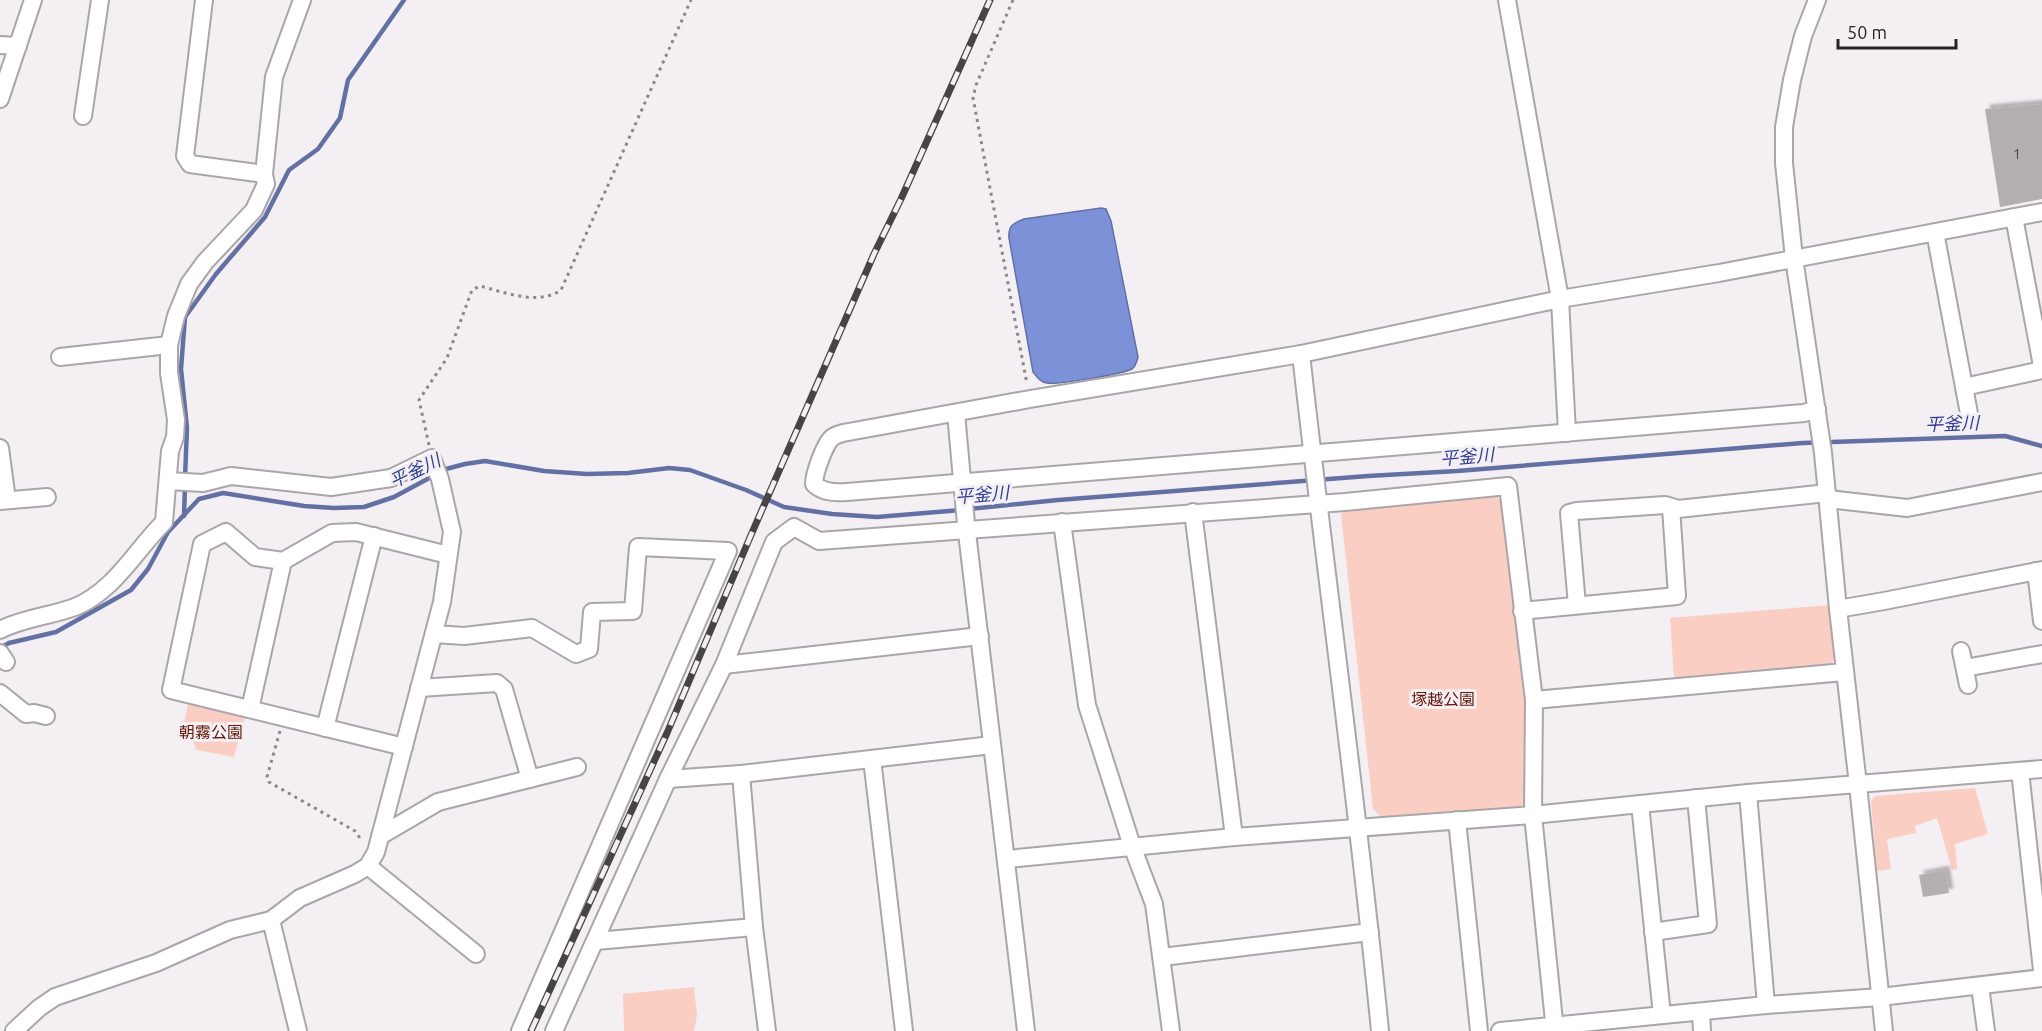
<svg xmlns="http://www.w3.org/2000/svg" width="2042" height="1031" font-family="Ubuntu,'Noto Sans JP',sans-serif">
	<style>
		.green { fill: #fbcec3 }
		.water { fill: #7d91d9; stroke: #6370a3; stroke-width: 1.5 }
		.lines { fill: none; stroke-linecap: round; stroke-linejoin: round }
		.stream { stroke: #6370a3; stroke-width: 4.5 }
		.building { fill: #b5aeb0; filter: url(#shadow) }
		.minor-casing { stroke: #aaa5a9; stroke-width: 20 }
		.path { stroke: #8a878a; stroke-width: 3; stroke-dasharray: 3 4.5; stroke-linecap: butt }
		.minor { stroke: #fff; stroke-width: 16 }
		.rail-casing { stroke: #474447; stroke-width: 7 }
		.rail { stroke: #f4eff3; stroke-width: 4.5; stroke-dasharray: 14; stroke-linecap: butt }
		.labels { text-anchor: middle; stroke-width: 6; stroke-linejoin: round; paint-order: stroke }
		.number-label { font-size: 14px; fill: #494648 }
		.park-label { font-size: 16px; fill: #621508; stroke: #f4eff3 }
		.water-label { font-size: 18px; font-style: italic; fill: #303f93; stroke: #f4eff3 }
	</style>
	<defs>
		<filter id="shadow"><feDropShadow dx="4.5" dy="-4.5" stdDeviation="1.5" flood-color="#0004"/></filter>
	</defs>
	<rect width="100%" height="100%" fill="#f4eff3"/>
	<!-- green -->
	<g class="green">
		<path d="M 1497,497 L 1502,499 L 1525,698 L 1527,799 L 1521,806 L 1383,819 L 1373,809 L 1341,514 L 1347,509 Z"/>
		<path d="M 1829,605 L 1834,660 L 1831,664 L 1674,678 L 1670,618 Z"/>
		<path d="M 188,704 L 245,718 L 234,757 L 197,750 L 184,723 Z"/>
		<path d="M 1975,788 L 1988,834 L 1955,844 L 1957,869 L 1952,870 L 1937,818 L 1915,826 L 1916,833 L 1887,839 L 1891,869 L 1877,871 L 1871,801 L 1875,796 Z"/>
		<path d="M 694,987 L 697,1015 L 694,1031 L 624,1031 L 623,994 Z"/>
	</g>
	<!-- water -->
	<path class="water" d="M 1101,208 L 1106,209 L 1111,221 L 1138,357 C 1137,361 1136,366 1132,369 C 1122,374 1058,385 1047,383 C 1040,382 1037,377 1033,372 L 1009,238 C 1008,226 1013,223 1024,219 Z"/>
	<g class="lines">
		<!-- stream -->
		<g class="stream">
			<path d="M 185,478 L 187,428 L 181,369 L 185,317 L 216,274 L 265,217 L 289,170 L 318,149 L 340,118 L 348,80 L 404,0"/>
			<path d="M 969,509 L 1058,500 L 1368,476 L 1457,471 L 1803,443 L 2005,436 L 2042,446"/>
			<path d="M 184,516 L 185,486"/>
			<path d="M 0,648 L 9,643 L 56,632 L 131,590 L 148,569 L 168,532 L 199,499 L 223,493 L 304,506 L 334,508 L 364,507 L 394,497 L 446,469 L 465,464 L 485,461 L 544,471 L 587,474 L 628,473 L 669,468 L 690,470 L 746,490 L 784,507 L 832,514 L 877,517 L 961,510"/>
		</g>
	</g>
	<!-- building -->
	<g class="building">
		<path d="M 2042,104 L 2042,199 L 2000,207 L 1985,109 Z"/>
		<path d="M 1945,870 L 1949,893 L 1923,897 L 1919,875 Z"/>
	</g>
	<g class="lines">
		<!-- minor casing -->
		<g class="minor-casing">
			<g id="minor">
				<path d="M 204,0 L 185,156 L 190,164 L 264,174"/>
				<path d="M 1507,0 L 1560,299 L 1567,433"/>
				<path d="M 1817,0 L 1803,36 L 1792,80 L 1784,127 L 1784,163 L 1794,258 L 1823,453 L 1838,609 L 1858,785 L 1884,1031"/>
				<path d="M 0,45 L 18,46"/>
				<path d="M 0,99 L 33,0"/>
				<path d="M 83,116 L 100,0"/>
				<path d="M 2014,217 L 2042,366"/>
				<path d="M 1935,232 L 1970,419"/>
				<path d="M 1301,354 C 1326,580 1358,805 1380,1031"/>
				<path d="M 60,357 L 169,345"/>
				<path d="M 1964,387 L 2042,370"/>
				<path d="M 1817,409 L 1804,413 L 847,492 C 836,493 822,492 814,484 C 814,474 825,442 833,437 C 836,435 839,434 843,433 L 1030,399 L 1301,354 L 1560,299 L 1719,273 L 2042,212"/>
				<path d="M 956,413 L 966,524 L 1026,1031"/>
				<path d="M 0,448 L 7,500"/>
				<path d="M 1828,499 L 1907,508 L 2042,482"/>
				<path d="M 0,501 L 47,497"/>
				<path d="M 1193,512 L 1234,837"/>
				<path d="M 1062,522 L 1087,705 L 1132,846 L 1154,904 L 1171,1031"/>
				<path d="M 2036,571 L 2042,621"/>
				<path d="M 1577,605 L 1569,513 L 1577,511 L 1665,505 L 1678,509 L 1827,493"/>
				<path d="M 1838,609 L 1884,601 L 2042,570"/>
				<path d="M 1522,611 L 1677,596 L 1671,507"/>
				<path d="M 0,630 C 23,618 51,616 75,607 C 114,591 135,551 164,522 L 170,451 L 175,437 L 176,420 L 169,373 L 169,345 L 176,316 L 189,284 L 205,262 L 254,210 L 266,184 L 264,174 L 274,77 L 302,0"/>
				<path d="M 434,634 L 464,636 L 532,628 L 576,654 L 589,649 L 592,612 L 633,611 L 638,547 L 728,551 L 520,1031"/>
				<path d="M 1961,651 L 1968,685"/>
				<path d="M 0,653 L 6,662"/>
				<path d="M 724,665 L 980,636"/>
				<path d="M 1965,668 L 2042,654"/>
				<path d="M 419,688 L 497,683 L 504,689 L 530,779"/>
				<path d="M 0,693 L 26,714 L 34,713 L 46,716"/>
				<path d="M 1534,700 L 1844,672"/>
				<path d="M 250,709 L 283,561"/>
				<path d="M 325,728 L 374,536"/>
				<path d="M 404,747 L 171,690 L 202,544 L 226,532 L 255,557 L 283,561 L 332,533 L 356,532 L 448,555"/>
				<path d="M 872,759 L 904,1031"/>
				<path d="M 2020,771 L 2042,970"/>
				<path d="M 741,774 L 754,927 L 767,1031"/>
				<path d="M 668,779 L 741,774 L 992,745"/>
				<path d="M 1748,793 L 1766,1005"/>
				<path d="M 1640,804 L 1662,1015"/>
				<path d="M 1457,820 L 1479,1031"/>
				<path d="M 380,836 L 438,802 L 577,767"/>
				<path d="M 1007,859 L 1234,837 L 1533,815 L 1748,793 L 2042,769"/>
				<path d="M 368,866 L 476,954"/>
				<path d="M 271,920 L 298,1031"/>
				<path d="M 1653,932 L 1708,924 L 1696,798"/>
				<path d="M 596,941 L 754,927"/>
				<path d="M 1162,957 L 1370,932"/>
				<path d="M 1980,986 L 1986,1031"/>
				<path d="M 1701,1013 L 1702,1031"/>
				<path d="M 14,1031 L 39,1008 L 55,997 L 156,963 L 230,930 L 271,920 L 300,898 L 355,874 L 368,866 L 376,852 L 442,602 L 452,532 L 440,479 L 432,458 L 391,478 L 331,487 L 231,476 L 203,483 L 168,481"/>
				<path d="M 554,1031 L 668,779 L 724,665 L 774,542 L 794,527 L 819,541 L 1345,502 L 1508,486 L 1534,700 L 1533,815 L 1555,1031"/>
				<path d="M 1500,1031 L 1766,1005 L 1880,997 L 2042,978"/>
			</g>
		</g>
		<!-- path -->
		<g class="path">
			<path d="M 1013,0 L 976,85 L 973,98 L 1027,384"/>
			<path d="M 429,445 L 419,400 L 447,358 L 472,290 L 480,286 C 504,292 538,306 561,290 L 691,0"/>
			<path d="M 280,731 L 267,777 L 269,782 L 355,831 L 362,841"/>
		</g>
		<!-- minor -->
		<use href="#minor" class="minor"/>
		<!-- rail casing -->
		<g class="rail-casing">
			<path id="rail" d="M 531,1031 L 667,733 L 751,535 L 874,254 L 901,199 L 990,0"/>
		</g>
		<!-- rail -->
		<use href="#rail" class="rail"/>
	</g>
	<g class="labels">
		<!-- number labels -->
		<g class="number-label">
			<text x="2017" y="159">1</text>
		</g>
		<!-- park labels -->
		<g class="park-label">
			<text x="1443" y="705">塚越公園</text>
			<text x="211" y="738">朝霧公園</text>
		</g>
		<!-- water labels -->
		<g class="water-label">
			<text transform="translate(1952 424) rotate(-2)" y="6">平釜川</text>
			<text transform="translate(1467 457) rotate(-5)" y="6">平釜川</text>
			<text transform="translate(415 471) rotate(-26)" y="6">平釜川</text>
			<text transform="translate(982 495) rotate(-5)" y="6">平釜川</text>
		</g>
	</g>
	<!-- scale -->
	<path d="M1838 39v9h118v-9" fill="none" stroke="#252325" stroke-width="3"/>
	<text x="1847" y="39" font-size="18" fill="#252325" stroke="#f4eff3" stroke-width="4.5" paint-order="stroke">50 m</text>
</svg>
